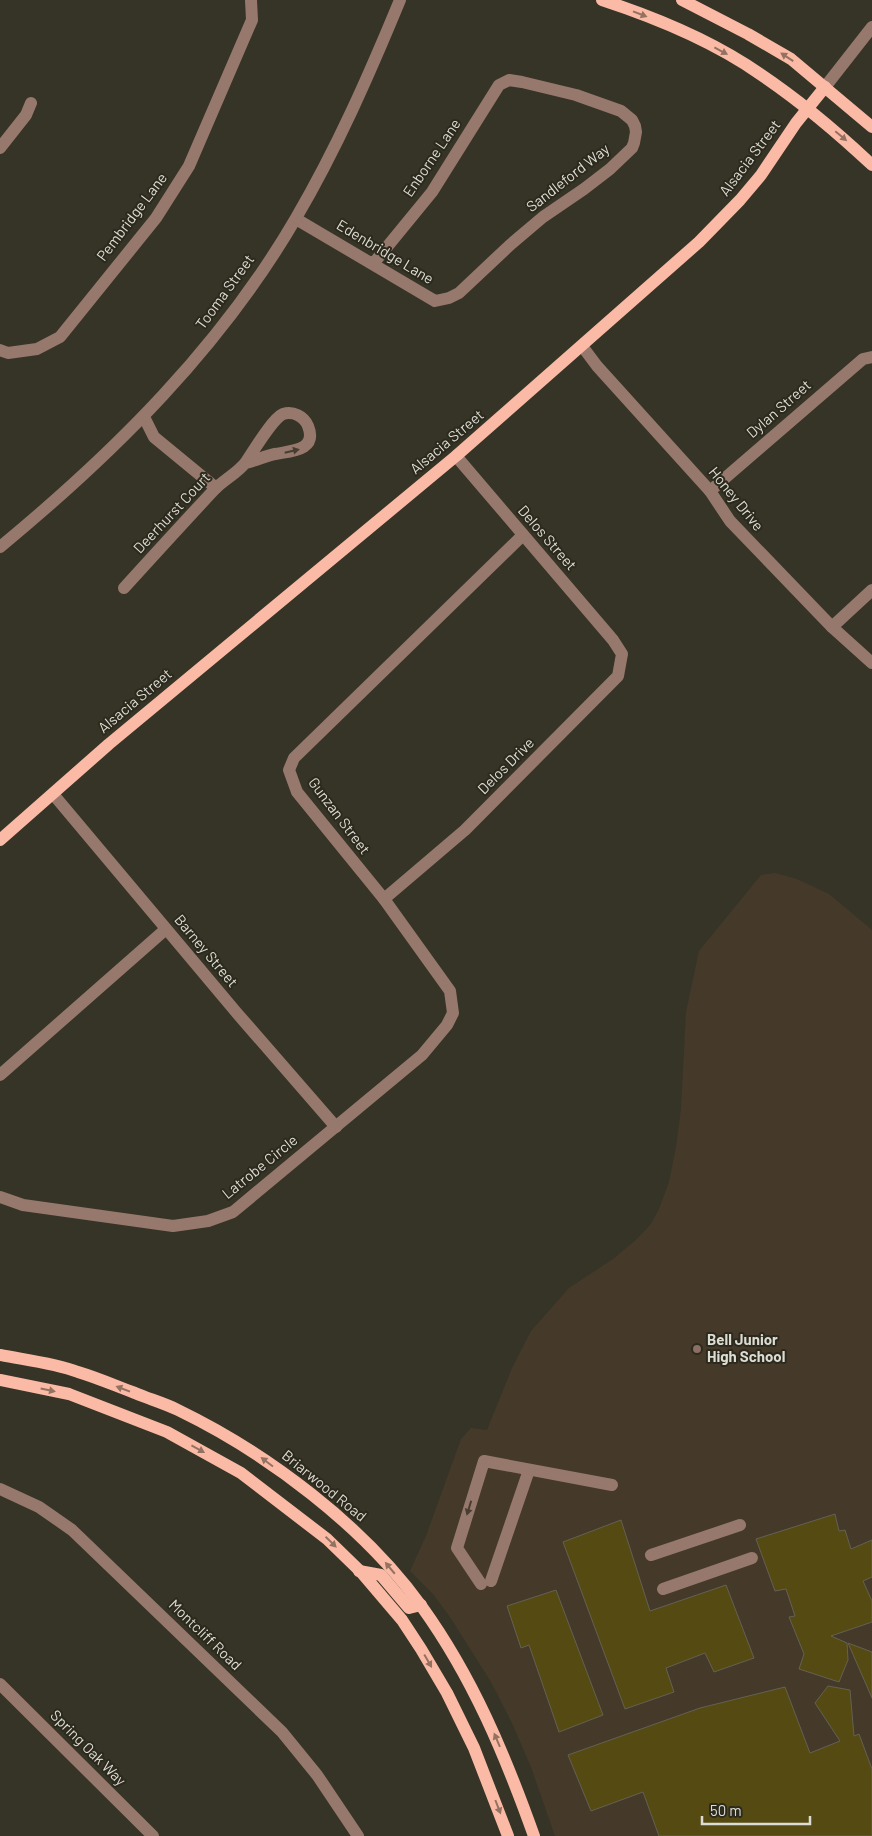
<svg xmlns="http://www.w3.org/2000/svg" width="872" height="1836" font-family="Barlow,sans-serif">
	<style>
		.education { fill: #45392a }
		.building { fill: #554b12; stroke: #646153 }
		.lines { fill: none; stroke-linecap: round; stroke-linejoin: round }
		.minor { stroke: #97786d; stroke-width: 12 }
		.major { stroke: #fbbaa5; stroke-width: 12 }
		.oneway { fill: #947261 }
		.oneway2 { fill: #473e31 }
		.education-dot { fill: #8d6e63; stroke: #2c2a1d; stroke-width: 2 }
		.labels { text-anchor: middle; stroke-width: 4; stroke-linejoin: round; paint-order: stroke }
		.street-label { font-size: 15px; fill: #dddcd4; stroke: #2c2a1d }
		.poi-label { font-size: 15px; font-weight: bold; fill: #dddcd4; stroke: #2c2a1d; text-anchor: start }
	</style>
	<rect width="100%" height="100%" fill="#363426"/>
	<!-- education -->
	<path class="education" d="M 775,873 L 797,879 L 829,894 L 872,930 L 872,1836 L 555,1836 L 531,1767 L 512,1723 L 491,1682 L 450,1617 L 433,1594 L 410,1571 L 426,1536 L 461,1439 L 471,1428 L 487,1430 L 512,1368 L 531,1331 L 569,1288 L 613,1259 L 636,1240 L 651,1224 L 659,1209 L 669,1182 L 676,1147 L 681,1109 L 686,1012 L 699,951 L 761,875 Z"/>
	<!-- building -->
	<g class="building">
		<path d="M 835,1514 L 839,1531 L 845,1530 L 851,1549 L 872,1540 L 872,1577 L 863,1581 L 872,1601 L 872,1622 L 831,1636 L 847,1643 L 848,1660 L 839,1682 L 799,1669 L 804,1654 L 789,1617 L 795,1616 L 786,1589 L 775,1591 L 756,1539 Z"/>
		<path d="M 621,1520 L 650,1611 L 726,1585 L 754,1658 L 714,1672 L 705,1653 L 666,1668 L 674,1692 L 625,1709 L 563,1542 Z"/>
		<path d="M 556,1590 L 603,1715 L 559,1732 L 529,1645 L 521,1648 L 507,1606 Z"/>
		<path d="M 848,1643 L 872,1652 L 872,1698 Z"/>
		<path d="M 828,1686 L 850,1690 L 854,1736 L 859,1734 L 872,1769 L 872,1836 L 659,1836 L 643,1792 L 591,1811 L 568,1755 L 700,1708 L 785,1687 L 810,1753 L 840,1741 L 815,1703 Z"/>
	</g>
	<g class="lines">
		<!-- minor -->
		<g class="minor">
			<path d="M 825,87 L 872,27"/>
			<path d="M 0,148 L 26,115 L 31,103"/>
			<path d="M 296,219 L 435,301 L 449,298 L 459,293 L 510,245 L 543,217 L 584,189 L 610,169 L 632,148 L 634,143 L 636,132 L 635,126 L 632,120 L 621,111 L 576,95 L 522,82 L 509,80 L 499,85 L 432,192 L 373,264"/>
			<path d="M 582,346 L 597,366 L 710,491 L 730,521 L 832,627 L 872,663"/>
			<path d="M 0,350 L 8,353 L 37,349 L 60,337 L 156,218 L 189,166 L 252,20 L 251,0"/>
			<path d="M 144,417 L 154,437 L 216,488"/>
			<path d="M 710,491 L 863,359 L 872,357"/>
			<path d="M 0,547 C 114,453 221,347 296,218 C 337,148 369,75 400,0"/>
			<path d="M 124,588 C 154,555 184,522 214,490 C 223,480 238,473 246,462 C 253,452 272,419 283,414 C 293,411 304,416 308,426 C 318,451 290,451 275,454 C 265,456 255,461 245,463"/>
			<path d="M 832,627 L 872,590"/>
			<path d="M 53,794 L 236,1012 L 336,1127"/>
			<path d="M 384,899 L 465,830 L 618,676 L 622,654 L 613,640 L 456,456"/>
			<path d="M 0,1075 L 166,929"/>
			<path d="M 0,1197 L 23,1205 L 173,1226 L 208,1221 L 233,1212 L 422,1055 L 447,1025 L 453,1013 L 450,991 L 384,899 L 297,792 L 289,770 L 294,758 L 523,535"/>
			<path d="M 0,1489 L 39,1507 L 72,1530 L 282,1732 L 317,1775 L 358,1836"/>
			<path d="M 651,1555 L 740,1525"/>
			<path d="M 491,1581 L 529,1470"/>
			<path d="M 481,1584 L 457,1548 L 484,1461 L 612,1485"/>
			<path d="M 663,1589 L 752,1558"/>
			<path d="M 0,1684 L 153,1836"/>
		</g>
		<!-- major -->
		<g class="major">
			<path d="M 602,0 C 657,18 713,41 760,74 C 800,101 837,132 872,165"/>
			<path d="M 682,0 L 748,34 L 791,59 L 872,127"/>
			<path d="M 0,840 L 109,744 L 456,456 L 699,242 L 740,200 L 761,175 L 796,123 L 825,87"/>
			<path d="M 0,1355 C 26,1360 54,1363 78,1372 C 98,1378 116,1386 135,1393 C 149,1399 164,1403 178,1410 C 267,1453 364,1526 422,1607 C 473,1678 505,1755 534,1836"/>
			<path d="M 0,1380 L 69,1394 L 167,1432 L 241,1473 L 327,1539 L 362,1573 L 402,1620 L 421,1649 L 447,1693 L 474,1748 L 508,1836"/>
			<path d="M 359,1571 L 381,1575 L 409,1608 L 421,1605"/>
		</g>
	</g>
	<!-- one-way arrows -->
	<defs><path id="oneway-solid" d="M-6-.8H1V-3.2L6.5 0L1 3.2V.8H-6Z" transform="scale(1.25)"/></defs>
	<g class="oneway">
		<use href="#oneway-solid" transform="translate(640 14) rotate(21)"/>
		<use href="#oneway-solid" transform="translate(721 51) rotate(28)"/>
		<use href="#oneway-solid" transform="translate(787 57) rotate(-147)"/>
		<use href="#oneway-solid" transform="translate(841 136) rotate(40)"/>
		<use href="#oneway-solid" transform="translate(123 1389) rotate(-159)"/>
		<use href="#oneway-solid" transform="translate(48 1390) rotate(12)"/>
		<use href="#oneway-solid" transform="translate(198 1449) rotate(29)"/>
		<use href="#oneway-solid" transform="translate(267 1462) rotate(-143)"/>
		<use href="#oneway-solid" transform="translate(331 1542) rotate(44)"/>
		<use href="#oneway-solid" transform="translate(390 1568) rotate(-130)"/>
		<use href="#oneway-solid" transform="translate(428 1661) rotate(60)"/>
		<use href="#oneway-solid" transform="translate(497 1740) rotate(-113)"/>
		<use href="#oneway-solid" transform="translate(498 1807) rotate(69)"/>
	</g>
	<g class="oneway2">
		<use href="#oneway-solid" transform="translate(292 451) rotate(-13)"/>
		<use href="#oneway-solid" transform="translate(469 1508) rotate(107)"/>
	</g>
	<!-- markers -->
	<circle class="education-dot" cx="697" cy="1349" r="5"/>
	<g class="labels">
		<!-- street labels -->
		<g class="street-label">
			<text transform="translate(432 158) rotate(-56)" y="5">Enborne Lane</text>
			<text transform="translate(750 158) rotate(-53)" y="5">Alsacia Street</text>
			<text transform="translate(568 178) rotate(-38)" y="5">Sandleford Way</text>
			<text transform="translate(132 217) rotate(-53)" y="5">Pembridge Lane</text>
			<text transform="translate(385 252) rotate(31)" y="5">Edenbridge Lane</text>
			<text transform="translate(225 292) rotate(-54)" y="5">Tooma Street</text>
			<text transform="translate(779 409) rotate(-41)" y="5">Dylan Street</text>
			<text transform="translate(447 442) rotate(-40)" y="5">Alsacia Street</text>
			<text transform="translate(736 499) rotate(51)" y="5">Honey Drive</text>
			<text transform="translate(172 513) rotate(-47)" y="5">Deerhurst Court</text>
			<text transform="translate(547 538) rotate(49)" y="5">Delos Street</text>
			<text transform="translate(135 701) rotate(-40)" y="5">Alsacia Street</text>
			<text transform="translate(506 766) rotate(-45)" y="5">Delos Drive</text>
			<text transform="translate(339 816) rotate(53)" y="5">Gunzan Street</text>
			<text transform="translate(206 951) rotate(50)" y="5">Barney Street</text>
			<text transform="translate(260 1167) rotate(-39)" y="5">Latrobe Circle</text>
			<text transform="translate(324 1486) rotate(39)" y="5">Briarwood Road</text>
			<text transform="translate(205 1635) rotate(44)" y="5">Montcliff Road</text>
			<text transform="translate(88 1748) rotate(45)" y="5">Spring Oak Way</text>
		</g>
		<!-- poi labels -->
		<g class="poi-label">
			<text x="707" y="1345">Bell Junior<tspan x="707" dy="17">High School</tspan></text>
		</g>
	</g>
	<!-- scale -->
	<path d="M702 1816v8h108v-8" fill="none" stroke="#dddcd4" stroke-width="2.5"/>
	<text x="710" y="1816" font-size="15" fill="#dddcd4" stroke="#2c2a1d" stroke-width="4" paint-order="stroke">50 m</text>
</svg>
